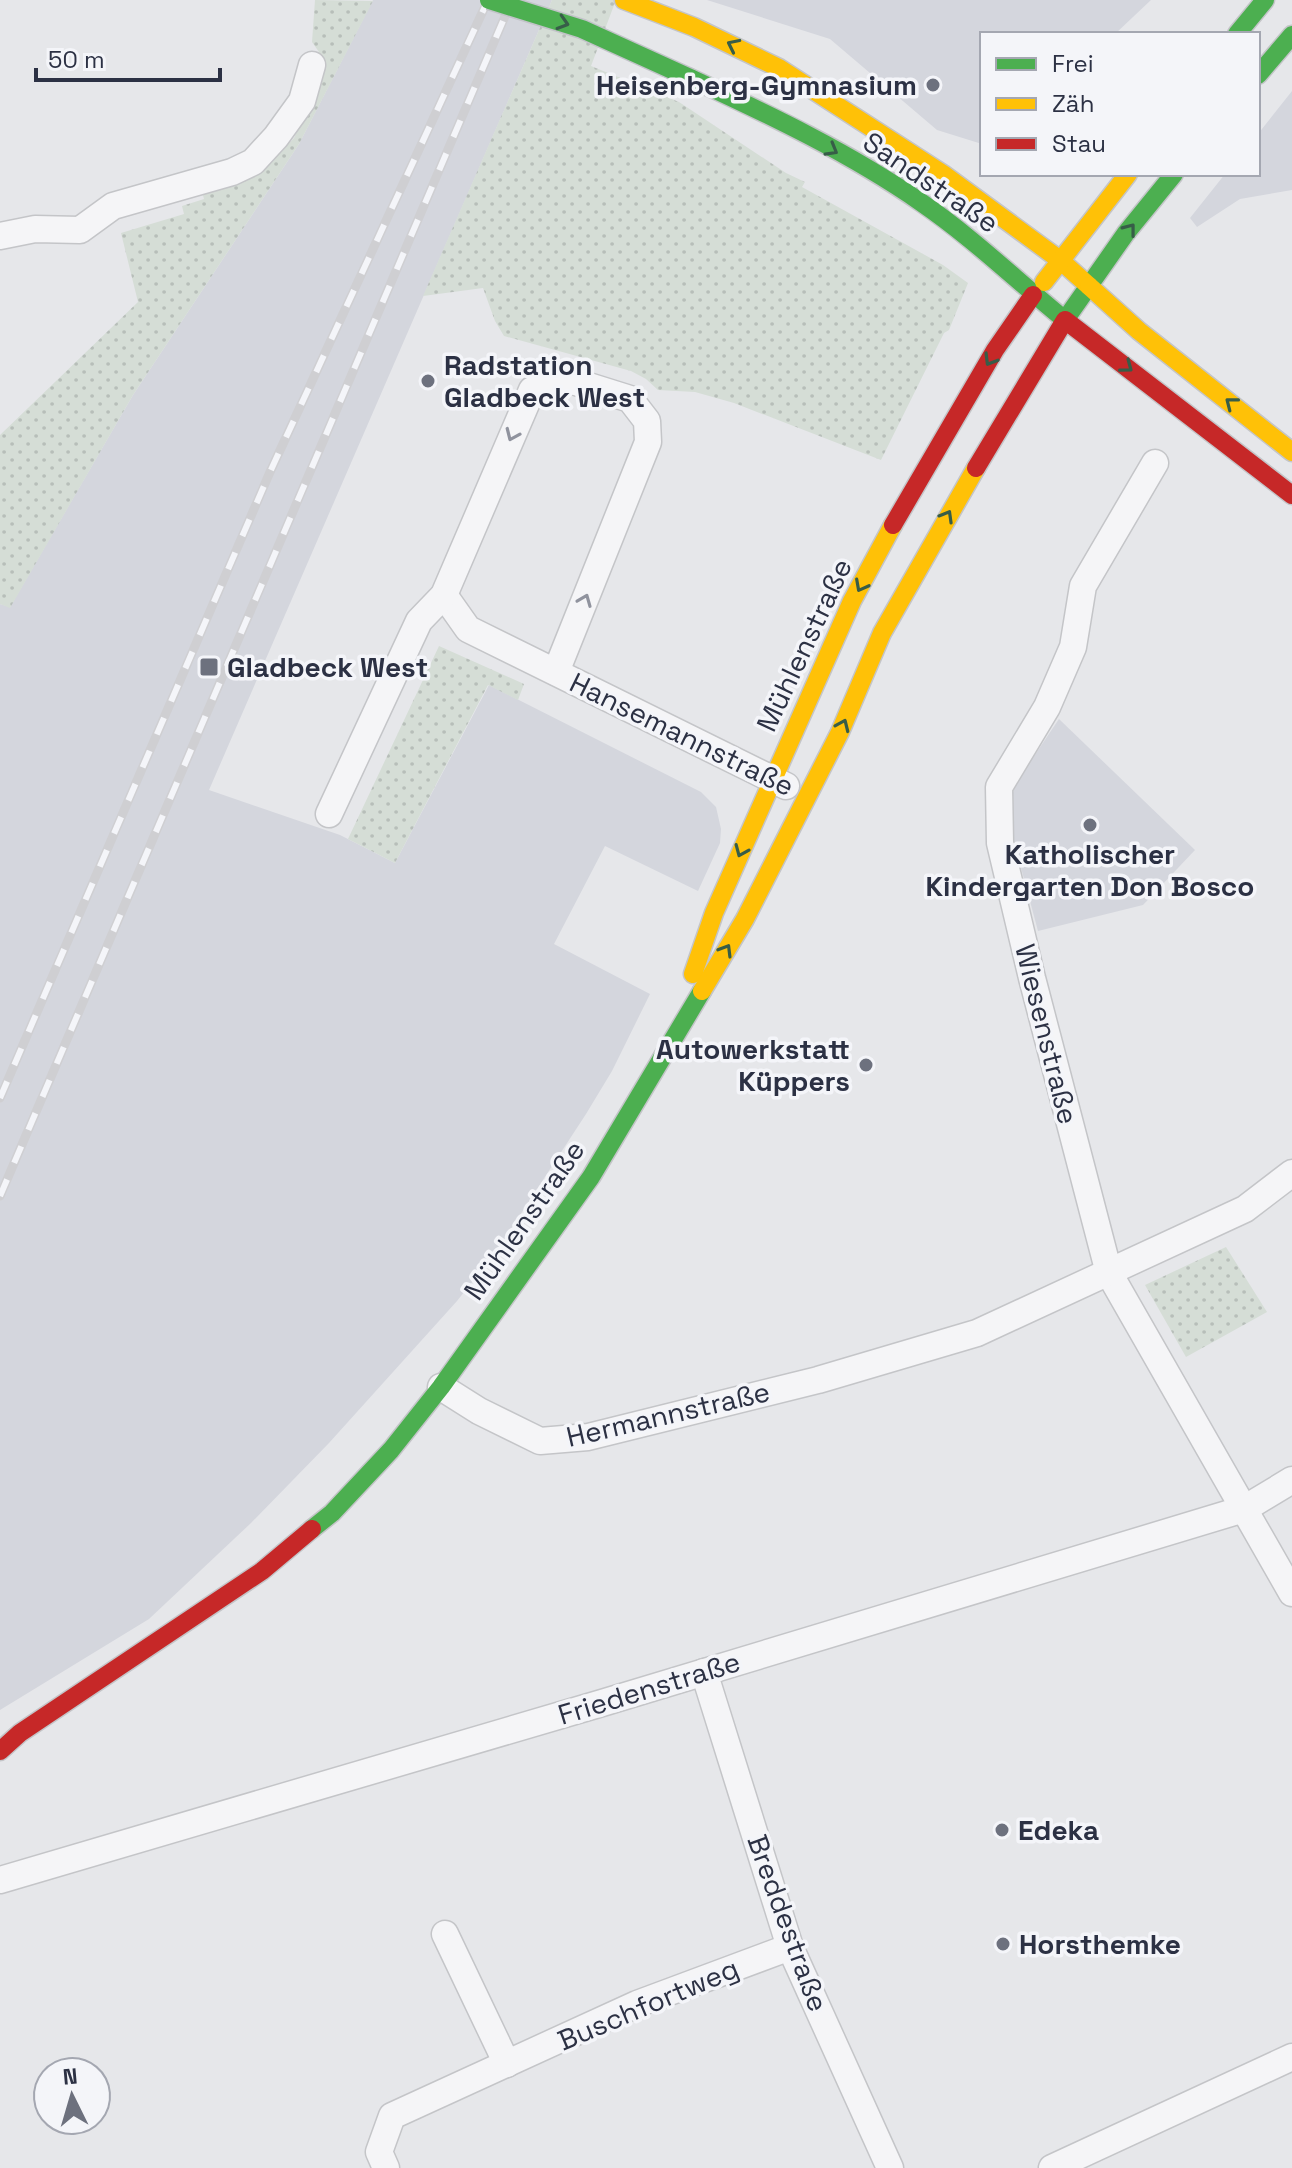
<svg xmlns="http://www.w3.org/2000/svg" width="1292" height="2168" font-family="'Space Grotesk',sans-serif">
	<style>
		.built { fill: #d4d6dd }
		.grass { fill: url(#grass-dots) }
		.lines { fill: none; stroke-linecap: round; stroke-linejoin: round }
		.street-casing { stroke: #c4c5c8; stroke-width: 29 }
		.fast-casing { stroke: #c4c5c8; stroke-width: 21 }
		.slow-casing { stroke: #c4c5c8; stroke-width: 21 }
		.jam-casing { stroke: #c4c5c8; stroke-width: 21 }
		.street { stroke: #f5f5f7; stroke-width: 26 }
		.fast { stroke: #4caf50; stroke-width: 18 }
		.slow { stroke: #ffc107; stroke-width: 18 }
		.jam { stroke: #c62828; stroke-width: 18 }
		.rail-casing { stroke: #cfcfd2; stroke-width: 9 }
		.rail { stroke: #f4f5f9; stroke-width: 6; stroke-dasharray: 18; stroke-linecap: butt }
		.fast-bridge-casing { stroke: #c2c3c8; stroke-width: 21; stroke-linecap: butt }
		.fast-bridge { stroke: #4caf50; stroke-width: 18 }
		.oneway { stroke: #375d48 }
		.oneway2 { stroke: #90939e }
		.poi-dot { fill: #6d717e; stroke: #f4f5f9; stroke-width: 3 }
		.labels { text-anchor: middle; stroke-width: 7; stroke-linejoin: round; paint-order: stroke }
		.poi-label { font-size: 28px; font-weight: bold; fill: #2c3144; stroke: #f4f5f9; text-anchor: start }
		.street-label { font-size: 28px; fill: #2c3144; stroke: #f4f5f9 }
	</style>
	<defs>
		<pattern id="grass-dots" width="8" height="8" patternUnits="userSpaceOnUse" patternTransform="scale(2)"><rect width="8" height="8" fill="#d5ddd6"/><path d="M2 2h.1M6 6h.1" fill="none" stroke="#b7beb9" stroke-width="1.8" stroke-linecap="round"/></pattern>
	</defs>
	<rect width="100%" height="100%" fill="#e6e7ea"/>
	<!-- built -->
	<g class="built">
		<path d="M 373,0 L 552,0 L 209,790 L 340,835 L 395,863 L 489,685 L 701,792 L 716,807 L 721,829 L 720,843 L 698,891 L 605,846 L 554,944 L 650,994 L 612,1071 L 586,1114 L 496,1252 L 457,1301 L 329,1443 L 251,1523 L 149,1619 L 0,1710 L 0,604 L 10,607 L 133,395 L 299,144 Z"/>
		<path d="M 707,0 L 1151,0 L 1115,34 L 982,34 L 982,144 L 937,130 L 830,39 Z"/>
		<path d="M 1292,91 L 1292,190 L 1240,199 L 1197,227 L 1190,218 L 1225,174 L 1258,174 L 1258,134 Z"/>
		<path d="M 1059,719 L 1195,850 L 1143,905 L 1038,931 L 1012,834 L 1012,794 L 1018,780 Z"/>
	</g>
	<!-- grass -->
	<g class="grass">
		<path d="M 315,0 L 373,1 L 299,144 L 133,395 L 10,608 L 0,604 L 0,435 L 138,302 L 121,233 L 184,214 L 182,206 L 204,199 L 202,191 L 243,179 L 270,164 L 294,138 L 314,94 L 321,62 L 319,52 L 312,42 Z"/>
		<path d="M 552,0 L 616,0 L 591,66 L 679,102 L 786,173 L 805,182 L 802,187 L 943,265 L 968,283 L 949,330 L 944,333 L 881,460 L 734,403 L 695,392 L 658,390 L 646,379 L 631,371 L 504,336 L 495,321 L 483,288 L 423,296 Z"/>
		<path d="M 439,646 L 524,684 L 518,700 L 488,685 L 395,863 L 348,839 Z"/>
		<path d="M 1226,1247 L 1267,1312 L 1186,1357 L 1145,1285 Z"/>
	</g>
	<g class="lines">
		<!-- street casing -->
		<g class="street-casing">
			<g id="street">
				<path d="M 0,236 L 35,229 L 80,230 L 113,206 L 232,172 L 253,162 L 276,137 L 302,101 L 312,65"/>
				<path d="M 1155,463 L 1083,586 L 1073,647 L 1047,707 L 999,787 L 1000,843 L 1032,978 L 1109,1273 L 1292,1593"/>
				<path d="M 444,595 L 468,629 L 786,786"/>
				<path d="M 329,814 L 419,621 L 444,595 L 532,390 L 563,378 L 630,399 L 647,421 L 648,442 L 556,672"/>
				<path d="M 441,1387 L 479,1411 L 540,1441 L 588,1437 L 818,1380 L 977,1333 L 1245,1209 L 1292,1173"/>
				<path d="M 704,1672 L 790,1947 L 890,2168"/>
				<path d="M 0,1880 L 602,1703 L 1244,1509 L 1292,1480"/>
				<path d="M 445,1934 L 507,2064"/>
				<path d="M 386,2168 L 379,2152 L 392,2116 L 637,2004 L 790,1947"/>
				<path d="M 1052,2168 L 1292,2057"/>
			</g>
		</g>
		<!-- fast casing -->
		<g class="fast-casing">
			<g id="fast">
				<path d="M 1237,34 L 1265,0"/>
				<path d="M 1258,75 L 1292,35"/>
				<path d="M 690,78 C 770,115 850,153 922,203 C 973,238 1017,281 1065,320 L 1126,233 L 1174,174"/>
				<path d="M 312,1529 L 332,1513 L 391,1450 L 441,1387 L 591,1177 L 702,991"/>
			</g>
		</g>
		<!-- slow casing -->
		<g class="slow-casing">
			<g id="slow">
				<path d="M 624,0 L 694,27 L 779,68 L 943,174 L 1060,260 L 1089,286"/>
				<path d="M 1044,282 L 1128,174"/>
				<path d="M 1089,286 L 1139,331 L 1292,452"/>
				<path d="M 693,974 L 714,913 L 852,601 L 893,525"/>
				<path d="M 702,991 L 745,919 L 840,732 L 882,633 L 976,468"/>
			</g>
		</g>
		<!-- jam casing -->
		<g class="jam-casing">
			<g id="jam">
				<path d="M 976,468 L 1065,320 L 1292,495"/>
				<path d="M 893,525 L 995,350 L 1033,295"/>
				<path d="M 0,1751 L 20,1733 L 262,1571 L 312,1529"/>
			</g>
		</g>
		<!-- street -->
		<use href="#street" class="street"/>
		<!-- fast -->
		<use href="#fast" class="fast"/>
		<!-- slow -->
		<use href="#slow" class="slow"/>
		<!-- jam -->
		<use href="#jam" class="jam"/>
		<!-- rail casing -->
		<g class="rail-casing">
			<g id="rail">
				<path d="M 0,1098 L 270,472 L 488,0"/>
				<path d="M 0,1196 L 512,0"/>
			</g>
		</g>
		<!-- rail -->
		<use href="#rail" class="rail"/>
		<!-- fast-bridge casing -->
		<g class="fast-bridge-casing">
			<path id="fast-bridge" d="M 489,0 L 582,29 L 690,78"/>
		</g>
		<!-- fast-bridge -->
		<use href="#fast-bridge" class="fast-bridge"/>
	</g>
	<!-- one-way arrows -->
	<defs><path id="oneway-chevron" d="M-2-3.5L2.5 0L-2 3.5" fill="none" stroke-width="1.6" stroke-linecap="round" stroke-linejoin="round" transform="scale(2)"/></defs>
	<g class="oneway">
		<use href="#oneway-chevron" transform="translate(563 23) rotate(17)"/>
		<use href="#oneway-chevron" transform="translate(733 45) rotate(-154)"/>
		<use href="#oneway-chevron" transform="translate(832 150) rotate(30)"/>
		<use href="#oneway-chevron" transform="translate(1130 229) rotate(-52)"/>
		<use href="#oneway-chevron" transform="translate(990 360) rotate(121)"/>
		<use href="#oneway-chevron" transform="translate(1127 367) rotate(37)"/>
		<use href="#oneway-chevron" transform="translate(1231 403) rotate(-142)"/>
		<use href="#oneway-chevron" transform="translate(947 516) rotate(-60)"/>
		<use href="#oneway-chevron" transform="translate(861 586) rotate(118)"/>
		<use href="#oneway-chevron" transform="translate(843 725) rotate(-66)"/>
		<use href="#oneway-chevron" transform="translate(741 851) rotate(113)"/>
		<use href="#oneway-chevron" transform="translate(726 950) rotate(-59)"/>
	</g>
	<g class="oneway2">
		<use href="#oneway-chevron" transform="translate(512 435) rotate(114)"/>
		<use href="#oneway-chevron" transform="translate(585 600) rotate(-68)"/>
	</g>
	<!-- markers -->
	<g class="poi-dot">
		<circle cx="933" cy="85" r="8"/>
		<circle cx="428" cy="381" r="8"/>
		<rect x="199" y="657" width="20" height="20" rx="4"/>
		<circle cx="1090" cy="825" r="8"/>
		<circle cx="866" cy="1065" r="8"/>
		<circle cx="1002" cy="1830" r="8"/>
		<circle cx="1003" cy="1944" r="8"/>
	</g>
	<g class="labels">
		<!-- poi labels -->
		<g class="poi-label">
			<text x="917" y="95" text-anchor="end">Heisenberg-Gymnasium</text>
			<text x="444" y="375">Radstation<tspan x="444" dy="32">Gladbeck West</tspan></text>
			<text x="227" y="677">Gladbeck West</text>
			<text x="1090" y="864" text-anchor="middle">Katholischer<tspan x="1090" dy="32">Kindergarten Don Bosco</tspan></text>
			<text x="850" y="1059" text-anchor="end">Autowerkstatt<tspan x="850" dy="32">Küppers</tspan></text>
			<text x="1018" y="1840">Edeka</text>
			<text x="1019" y="1954">Horsthemke</text>
		</g>
		<!-- street labels -->
		<g class="street-label">
			<text transform="translate(931 182) rotate(34)" y="10">Sandstraße</text>
			<text transform="translate(804 645) rotate(-65)" y="10">Mühlenstraße</text>
			<text transform="translate(682 734) rotate(26)" y="10">Hansemannstraße</text>
			<text transform="translate(1047 1034) rotate(76)" y="10">Wiesenstraße</text>
			<text transform="translate(524 1220) rotate(-55)" y="10">Mühlenstraße</text>
			<text transform="translate(668 1414) rotate(-13)" y="10">Hermannstraße</text>
			<text transform="translate(649 1688) rotate(-17)" y="10">Friedenstraße</text>
			<text transform="translate(788 1923) rotate(70)" y="10">Breddestraße</text>
			<text transform="translate(648 2004) rotate(-23)" y="10">Buschfortweg</text>
		</g>
	</g>
	<!-- legend -->
	<rect x="980" y="32" width="280" height="144" fill="#f4f5f9" stroke="#a4a7b1" stroke-width="2"/>
	<rect x="996" y="58" width="40" height="12" fill="#4caf50" stroke="#a4a7b1" stroke-width="2"/>
	<text x="1052" y="72" font-size="24" fill="#2c3144">Frei</text>
	<rect x="996" y="98" width="40" height="12" fill="#ffc107" stroke="#a4a7b1" stroke-width="2"/>
	<text x="1052" y="112" font-size="24" fill="#2c3144">Zäh</text>
	<rect x="996" y="138" width="40" height="12" fill="#c62828" stroke="#a4a7b1" stroke-width="2"/>
	<text x="1052" y="152" font-size="24" fill="#2c3144">Stau</text>
	<!-- north arrow -->
	<g transform="translate(72 2096) rotate(355)"><circle r="38" fill="#f4f5f9" stroke="#a4a7b1" stroke-width="2"/>
	<path d="M0-6L14 30L0 20L-14 30Z" fill="#6d717e"/>
	<text y="-12" font-size="22" font-weight="bold" text-anchor="middle" fill="#2c3144">N</text>
	</g>
	<!-- scale -->
	<path d="M36 68v12h184v-12" fill="none" stroke="#2c3144" stroke-width="4"/>
	<text x="48" y="68" font-size="24" fill="#2c3144" stroke="#f4f5f9" stroke-width="6" paint-order="stroke">50 m</text>
</svg>
